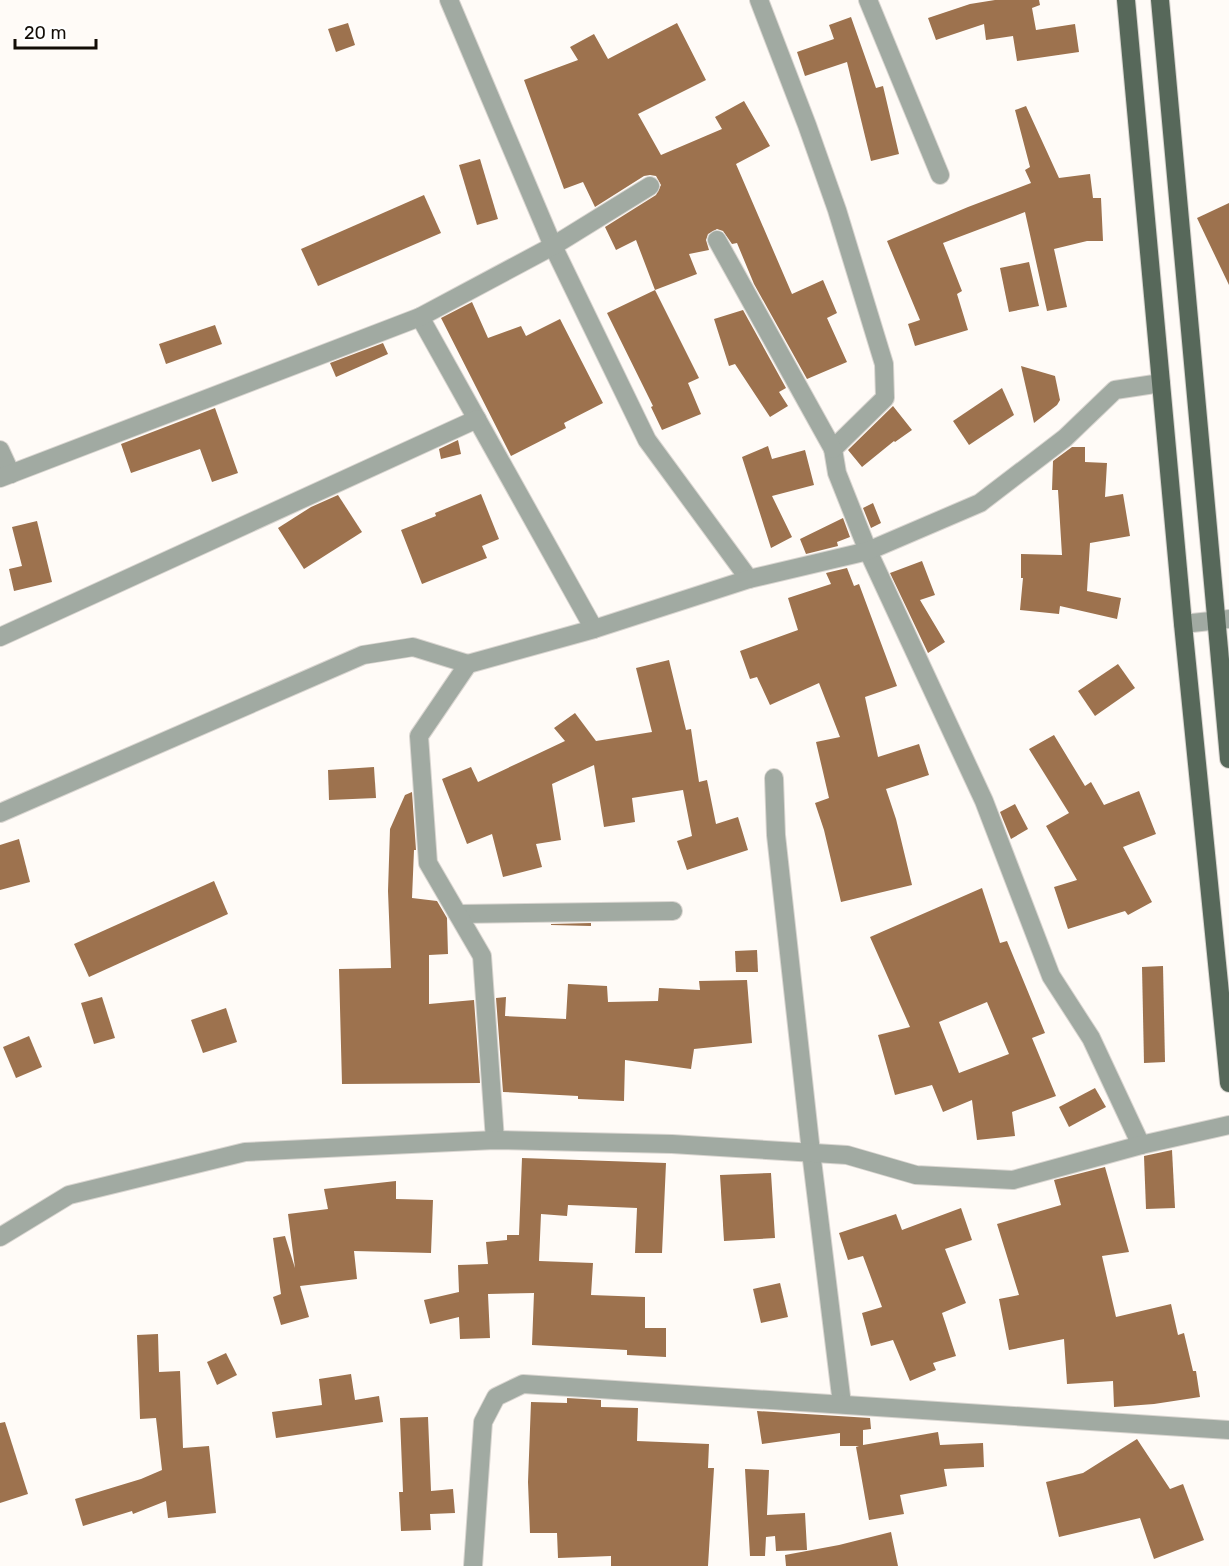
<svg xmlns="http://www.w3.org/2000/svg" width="1229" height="1566" font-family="Rubik,sans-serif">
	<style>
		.building { fill: #9d724e; fill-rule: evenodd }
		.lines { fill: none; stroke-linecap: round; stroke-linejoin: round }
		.minor-casing { stroke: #d9d5d0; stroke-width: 20 }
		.major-casing { stroke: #d9d5d0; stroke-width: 20 }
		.minor { stroke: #a1aaa2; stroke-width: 18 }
		.major { stroke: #57685a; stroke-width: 18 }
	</style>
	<rect width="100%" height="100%" fill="#fffbf7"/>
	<!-- building -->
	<g class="building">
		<path d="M 995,0 L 1039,0 L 1040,5 L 1032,8 L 1036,30 L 1075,24 L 1079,52 L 1017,61 L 1013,36 L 986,40 L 984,24 L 936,40 L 928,18 L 970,4 Z"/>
		<path d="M 851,17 L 876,88 L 883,86 L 899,154 L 871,161 L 847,62 L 805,76 L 797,52 L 834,39 L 829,25 Z"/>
		<path d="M 348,23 L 355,45 L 336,52 L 328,29 Z"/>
		<path d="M 677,23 L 706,80 L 638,114 L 661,155 L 722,129 L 715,117 L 744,101 L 770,146 L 736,164 L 792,294 L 823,280 L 837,313 L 827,318 L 847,362 L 807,379 L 754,284 L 737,243 L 732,244 L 723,231 L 717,229 L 708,234 L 706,240 L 709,250 L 689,254 L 697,274 L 655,290 L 636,240 L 616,250 L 605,227 L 656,195 L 661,185 L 656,176 L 650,175 L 644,176 L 595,207 L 583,182 L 564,189 L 524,80 L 578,60 L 570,47 L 594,34 L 608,59 Z"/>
		<path d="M 1026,106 L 1059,178 L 1090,174 L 1093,198 L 1101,198 L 1103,241 L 1087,241 L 1054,249 L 1067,307 L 1047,311 L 1025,212 L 943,243 L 962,291 L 957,294 L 968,330 L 915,346 L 908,324 L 920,320 L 887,241 L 968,207 L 1031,183 L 1025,170 L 1030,167 L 1015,110 Z"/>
		<path d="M 480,159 L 498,219 L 477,225 L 459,165 Z"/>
		<path d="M 424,195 L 441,233 L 318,286 L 301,249 Z"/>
		<path d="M 1229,203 L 1229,285 L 1197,218 Z"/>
		<path d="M 1029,262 L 1039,306 L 1009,312 L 1000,268 Z"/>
		<path d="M 655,290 L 699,378 L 688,383 L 701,414 L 662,430 L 651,407 L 653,406 L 607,313 Z"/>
		<path d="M 472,302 L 488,338 L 521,326 L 526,336 L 560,319 L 603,403 L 564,423 L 566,428 L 511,456 L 441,318 Z"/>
		<path d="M 743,310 L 786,388 L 779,392 L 788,406 L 770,417 L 735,364 L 729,366 L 714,319 Z"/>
		<path d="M 215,325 L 222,344 L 166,364 L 159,344 Z"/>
		<path d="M 383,343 L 388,354 L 336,377 L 330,363 Z"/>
		<path d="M 1021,366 L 1055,376 L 1060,400 L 1057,405 L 1034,423 Z"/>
		<path d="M 1002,388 L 1014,415 L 969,445 L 953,421 Z"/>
		<path d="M 893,406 L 912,430 L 895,442 L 894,441 L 862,467 L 848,450 Z"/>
		<path d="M 215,408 L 238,473 L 212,482 L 200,449 L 131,473 L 121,444 Z"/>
		<path d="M 458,440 L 461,454 L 441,459 L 439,449 Z"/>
		<path d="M 768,446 L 772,459 L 805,450 L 814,485 L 772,496 L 792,537 L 771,548 L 742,457 Z"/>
		<path d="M 1072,447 L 1085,447 L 1085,462 L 1107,463 L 1105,497 L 1123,494 L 1130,536 L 1090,543 L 1087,591 L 1121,598 L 1117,619 L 1060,606 L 1059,614 L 1020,610 L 1023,578 L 1021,578 L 1021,554 L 1062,555 L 1058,490 L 1052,490 L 1053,461 Z"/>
		<path d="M 481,494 L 499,539 L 482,546 L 487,558 L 422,584 L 401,530 L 436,516 L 435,513 Z"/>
		<path d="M 338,495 L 362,532 L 304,569 L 278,528 L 311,507 Z"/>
		<path d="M 873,503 L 881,523 L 871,528 L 863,508 Z"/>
		<path d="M 843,518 L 850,537 L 837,542 L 838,546 L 806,554 L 800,539 Z"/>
		<path d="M 37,521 L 52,582 L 14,591 L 9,569 L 22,566 L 12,527 Z"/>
		<path d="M 922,561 L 935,595 L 920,600 L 945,642 L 928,653 L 890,573 Z"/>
		<path d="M 847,568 L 854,586 L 859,584 L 897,686 L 865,697 L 878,757 L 919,744 L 929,775 L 886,789 L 896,819 L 912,885 L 841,902 L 824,830 L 815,803 L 829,798 L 816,742 L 840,737 L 819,683 L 770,705 L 757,677 L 750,679 L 740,651 L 798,630 L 788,598 L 831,584 L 826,573 Z"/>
		<path d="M 669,660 L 686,730 L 691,729 L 699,782 L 707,780 L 716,824 L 738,817 L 748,850 L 687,870 L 677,841 L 692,836 L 683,790 L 632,798 L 635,822 L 604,827 L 594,765 L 552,784 L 561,840 L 536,844 L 542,867 L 503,877 L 492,834 L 467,844 L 442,779 L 471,767 L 478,782 L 565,741 L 554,728 L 575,713 L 596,741 L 652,732 L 636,668 Z"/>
		<path d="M 1118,664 L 1135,688 L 1095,716 L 1078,691 Z"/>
		<path d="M 1054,735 L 1085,786 L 1091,782 L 1104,805 L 1139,791 L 1156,834 L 1123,847 L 1152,902 L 1128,915 L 1125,911 L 1068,929 L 1054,887 L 1077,880 L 1046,826 L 1069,813 L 1029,749 Z"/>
		<path d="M 374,767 L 376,798 L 329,800 L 328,770 Z"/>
		<path d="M 412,792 L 416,850 L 414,850 L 412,898 L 437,901 L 447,918 L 448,954 L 429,955 L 429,1004 L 474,1000 L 480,1083 L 342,1084 L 339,969 L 391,968 L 388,891 L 390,829 L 405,795 Z"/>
		<path d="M 1015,804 L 1028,829 L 1011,839 L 1000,812 Z"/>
		<path d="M 19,839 L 30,882 L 0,890 L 0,845 Z"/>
		<path d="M 214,881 L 228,914 L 89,977 L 74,944 Z"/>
		<path d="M 982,888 L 1000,943 L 1007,941 L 1045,1033 L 1032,1038 L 1056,1096 L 1012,1112 L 1015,1136 L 977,1140 L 972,1100 L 943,1112 L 932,1085 L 895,1095 L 878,1035 L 910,1027 L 870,937 ZM 987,1002 L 1009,1054 L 959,1073 L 939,1022 Z"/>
		<path d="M 591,923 L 591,926 L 551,925 L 551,924 Z"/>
		<path d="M 757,950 L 758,972 L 736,972 L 735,951 Z"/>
		<path d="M 1163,966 L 1165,1062 L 1144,1063 L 1142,967 Z"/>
		<path d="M 747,980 L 752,1043 L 694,1049 L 691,1069 L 625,1060 L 624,1101 L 578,1099 L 578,1096 L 503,1092 L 496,998 L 506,997 L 505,1016 L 566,1019 L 568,984 L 607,986 L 608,1002 L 658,1001 L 659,988 L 700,990 L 699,981 Z"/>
		<path d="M 102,997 L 115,1038 L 94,1044 L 81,1003 Z"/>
		<path d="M 226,1008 L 237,1042 L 203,1053 L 191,1020 Z"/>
		<path d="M 29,1036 L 42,1067 L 16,1078 L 3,1047 Z"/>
		<path d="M 1095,1088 L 1106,1107 L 1069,1127 L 1059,1107 Z"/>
		<path d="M 1172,1150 L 1175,1208 L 1146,1209 L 1144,1156 Z"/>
		<path d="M 522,1158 L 666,1163 L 662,1253 L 635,1253 L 637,1208 L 568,1205 L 567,1216 L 541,1214 L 539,1261 L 593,1263 L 591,1295 L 645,1297 L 645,1328 L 666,1328 L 666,1357 L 627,1355 L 627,1350 L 532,1345 L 534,1293 L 488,1294 L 490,1338 L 460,1339 L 459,1317 L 430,1324 L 424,1300 L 459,1292 L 458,1265 L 488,1264 L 486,1242 L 507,1240 L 507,1235 L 519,1235 Z"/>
		<path d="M 1105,1167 L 1129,1252 L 1102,1256 L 1116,1317 L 1171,1304 L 1178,1335 L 1184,1333 L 1193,1371 L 1196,1371 L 1200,1397 L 1154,1404 L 1114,1407 L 1113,1381 L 1067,1384 L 1064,1339 L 1009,1350 L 999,1299 L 1019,1295 L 997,1224 L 1061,1205 L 1054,1180 Z"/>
		<path d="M 771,1173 L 775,1238 L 724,1241 L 720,1175 Z"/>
		<path d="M 396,1181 L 396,1199 L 433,1200 L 431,1253 L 354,1251 L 357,1279 L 300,1286 L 309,1317 L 281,1325 L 273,1297 L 281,1294 L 273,1238 L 285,1236 L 295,1268 L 288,1214 L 328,1209 L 324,1189 Z"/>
		<path d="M 961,1208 L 972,1240 L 945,1249 L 966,1303 L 942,1313 L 956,1356 L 933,1363 L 936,1370 L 910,1381 L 893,1340 L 871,1346 L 862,1313 L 882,1307 L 863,1256 L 848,1260 L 839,1233 L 896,1214 L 902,1230 Z"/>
		<path d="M 780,1283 L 788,1317 L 761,1323 L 753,1289 Z"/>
		<path d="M 158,1334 L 159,1372 L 180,1371 L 183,1448 L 209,1446 L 216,1513 L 168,1518 L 166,1501 L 133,1514 L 132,1511 L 83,1526 L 75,1499 L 141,1479 L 162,1470 L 156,1418 L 140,1419 L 137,1335 Z"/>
		<path d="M 226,1353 L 237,1375 L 217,1385 L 207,1362 Z"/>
		<path d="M 351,1374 L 355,1400 L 379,1396 L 383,1422 L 276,1438 L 272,1412 L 322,1405 L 319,1379 Z"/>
		<path d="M 567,1398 L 601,1400 L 601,1407 L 638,1408 L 637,1441 L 709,1444 L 708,1468 L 714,1468 L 708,1566 L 611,1566 L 611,1556 L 558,1558 L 557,1533 L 530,1533 L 528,1482 L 531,1402 L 567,1403 Z"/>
		<path d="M 757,1411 L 870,1418 L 871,1429 L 863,1430 L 863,1445 L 938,1432 L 940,1445 L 983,1443 L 984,1467 L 944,1469 L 947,1486 L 900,1495 L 904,1514 L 869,1520 L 856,1447 L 859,1446 L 840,1446 L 840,1433 L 762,1444 Z"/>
		<path d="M 428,1417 L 431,1491 L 453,1489 L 455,1513 L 430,1514 L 431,1530 L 401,1531 L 399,1492 L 403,1492 L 400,1418 Z"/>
		<path d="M 5,1422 L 28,1494 L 0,1503 L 0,1423 Z"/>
		<path d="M 1137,1439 L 1170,1489 L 1183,1484 L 1204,1540 L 1154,1559 L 1140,1518 L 1059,1537 L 1046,1482 L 1083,1473 Z"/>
		<path d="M 745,1469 L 769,1470 L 767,1515 L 805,1513 L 807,1550 L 776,1551 L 775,1536 L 766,1537 L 765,1556 L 750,1556 Z"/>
		<path d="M 891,1532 L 898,1566 L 786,1566 L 785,1555 L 839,1545 Z"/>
	</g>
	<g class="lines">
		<!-- minor casing -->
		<g class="minor-casing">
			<g id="minor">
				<path d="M 449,0 L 553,246 L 647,440 L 749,579"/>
				<path d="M 759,0 L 807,125 L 837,210 L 884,364 L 885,398 L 833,449 L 837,473 L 868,551 L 984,801 L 1051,976 L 1091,1038 L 1141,1145"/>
				<path d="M 868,0 L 940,175"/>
				<path d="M 717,240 L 833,449"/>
				<path d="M 420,317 L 594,629"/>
				<path d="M 0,450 L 11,474"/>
				<path d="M 0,478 L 420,317 L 553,246 L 650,186"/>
				<path d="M 1183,624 L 1229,619"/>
				<path d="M 0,637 L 477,419"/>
				<path d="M 774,778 L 776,835 L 811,1152 L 842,1404"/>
				<path d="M 0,813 L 363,655 L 413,647 L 468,664"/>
				<path d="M 458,914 L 673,911"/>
				<path d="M 495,1140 L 482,956 L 428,863 L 419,736 L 468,664 L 594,629 L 749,579 L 868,551 L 980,503 L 1065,438 L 1115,390 L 1161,383"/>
				<path d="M 0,1237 L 69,1195 L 245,1152 L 495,1140 L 672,1144 L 847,1155 L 916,1175 L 1013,1180 L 1141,1145 L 1229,1125"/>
				<path d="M 473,1566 L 483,1422 L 496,1397 L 523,1384 L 1229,1430"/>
			</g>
		</g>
		<!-- major casing -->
		<g class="major-casing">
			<g id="major">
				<path d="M 1126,0 L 1183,624 L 1229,1083"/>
				<path d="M 1160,0 L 1229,759"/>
			</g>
		</g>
		<!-- minor -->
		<use href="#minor" class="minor"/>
		<!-- major -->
		<use href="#major" class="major"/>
	</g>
	<!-- scale -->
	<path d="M15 39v9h81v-9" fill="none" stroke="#130d06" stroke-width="3"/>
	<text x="24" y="39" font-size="18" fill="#130d06" stroke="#ffffff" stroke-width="4.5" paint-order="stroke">20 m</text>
</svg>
